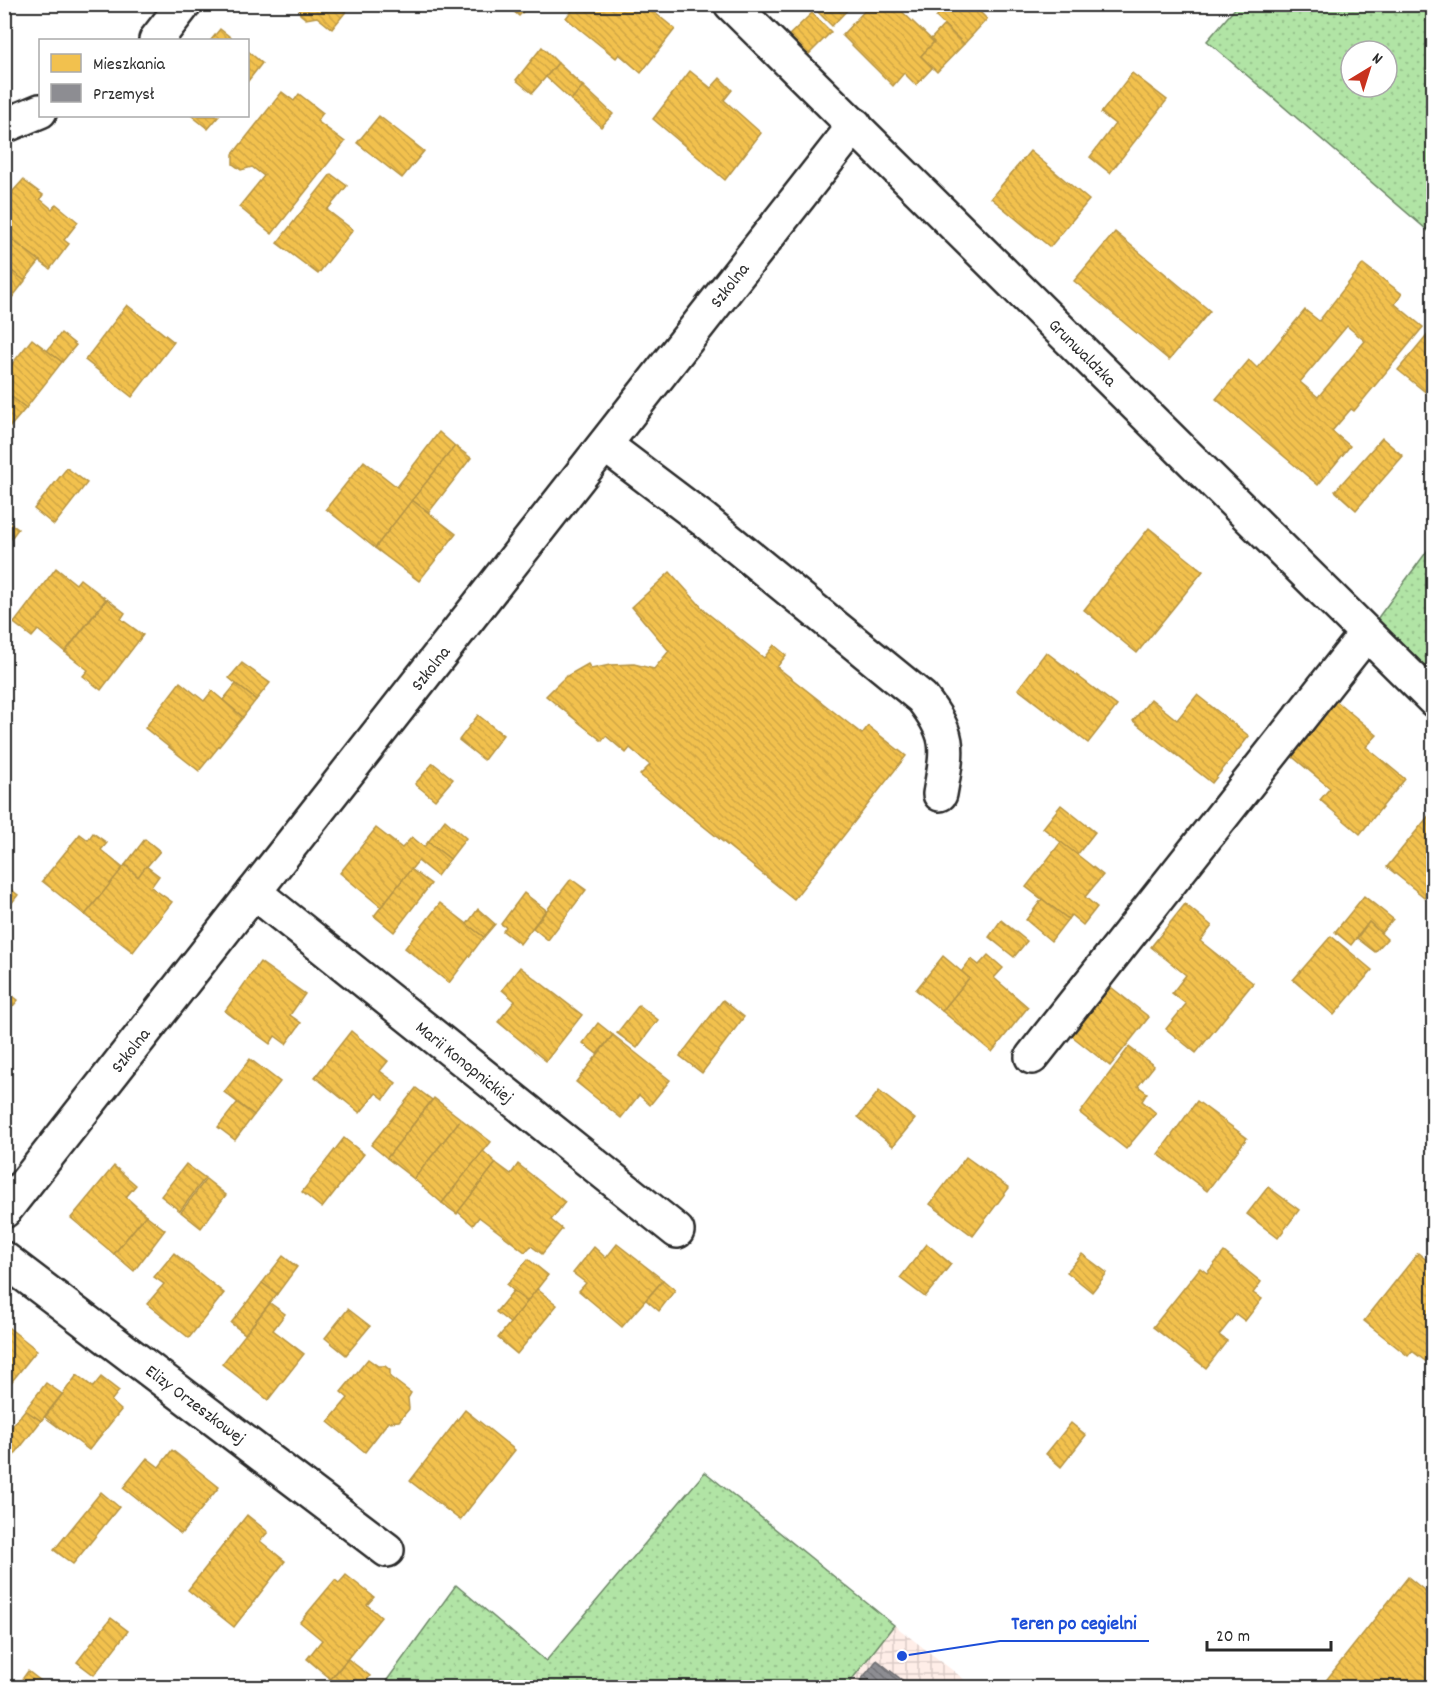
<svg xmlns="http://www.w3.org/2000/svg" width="1438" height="1692" font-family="Dekko,sans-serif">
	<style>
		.industrial { fill: url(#industrial-grid) }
		.grass { fill: url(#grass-dots); stroke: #6e8868; stroke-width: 1.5; fill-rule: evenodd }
		.homes { fill: url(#homes-back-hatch); stroke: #b69444; stroke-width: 1.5; fill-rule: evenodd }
		.industry { fill: url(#industry-back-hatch); stroke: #707073; stroke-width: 1.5 }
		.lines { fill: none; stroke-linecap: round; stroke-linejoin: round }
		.minor-casing { stroke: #2b2b2b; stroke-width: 38 }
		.minor { stroke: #fff; stroke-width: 33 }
		.labels { text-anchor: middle; stroke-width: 6; stroke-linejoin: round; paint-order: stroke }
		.street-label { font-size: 18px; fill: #2b2b2b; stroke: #fff }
		.leader { fill: none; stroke: #1d4ed8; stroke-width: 2 }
		.callout-dot { fill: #1d4ed8; stroke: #fff; stroke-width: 2 }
		.callout-label { font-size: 20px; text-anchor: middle; font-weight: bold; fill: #1d4ed8; stroke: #fff; stroke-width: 6; stroke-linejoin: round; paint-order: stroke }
	</style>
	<defs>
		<pattern id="industrial-grid" width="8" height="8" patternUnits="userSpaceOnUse" patternTransform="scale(1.5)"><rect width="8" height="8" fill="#ffeee8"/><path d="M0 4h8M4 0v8" fill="none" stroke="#dbccc7"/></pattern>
		<pattern id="grass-dots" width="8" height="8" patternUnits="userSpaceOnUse" patternTransform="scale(1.5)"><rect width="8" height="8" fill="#b1e4a5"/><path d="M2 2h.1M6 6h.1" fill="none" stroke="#98c48e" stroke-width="1.8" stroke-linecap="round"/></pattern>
		<pattern id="homes-back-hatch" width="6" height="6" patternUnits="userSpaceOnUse" patternTransform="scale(1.5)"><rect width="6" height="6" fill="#f2c14e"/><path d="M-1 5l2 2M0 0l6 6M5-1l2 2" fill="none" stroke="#d0a644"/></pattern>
		<pattern id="industry-back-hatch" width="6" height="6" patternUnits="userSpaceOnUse" patternTransform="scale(1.5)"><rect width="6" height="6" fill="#8d8d92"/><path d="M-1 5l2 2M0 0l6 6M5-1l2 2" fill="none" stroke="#737377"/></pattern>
	</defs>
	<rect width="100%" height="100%" fill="#fff"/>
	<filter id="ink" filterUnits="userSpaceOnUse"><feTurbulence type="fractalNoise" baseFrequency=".0167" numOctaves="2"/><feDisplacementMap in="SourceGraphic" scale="12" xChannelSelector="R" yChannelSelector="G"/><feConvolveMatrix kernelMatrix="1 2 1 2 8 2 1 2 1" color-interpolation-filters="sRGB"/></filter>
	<g filter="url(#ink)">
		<!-- industrial -->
		<path class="industrial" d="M 894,1625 L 974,1687 L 846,1688 Z"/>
		<!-- grass -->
		<g class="grass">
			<path d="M 1238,5 L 1433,5 L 1433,235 L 1207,41 ZM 1351,51 L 1387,51 L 1387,87 L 1351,87 Z"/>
			<path d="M 1433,543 L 1433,700 L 1366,634 Z"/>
			<path d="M 705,1472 L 894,1625 L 846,1687 L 382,1687 L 456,1585 L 546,1661 Z"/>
		</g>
		<!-- homes -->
		<g class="homes">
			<path d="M 352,4 L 332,29 L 317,17 L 306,19 L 300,14 L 299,5 Z"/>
			<path d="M 505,4 L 530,4 L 519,16 Z"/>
			<path d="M 577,4 L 644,4 L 675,29 L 641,73 L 619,54 L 616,58 L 566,18 Z"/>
			<path d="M 810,4 L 853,4 L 832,26 Z"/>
			<path d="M 871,4 L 894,4 L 934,42 L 921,56 L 933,67 L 916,85 L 904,73 L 893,86 L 842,35 Z"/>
			<path d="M 948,4 L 972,4 L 987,19 L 964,44 L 936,17 Z"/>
			<path d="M 812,13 L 831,32 L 805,58 L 785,39 Z"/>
			<path d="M 944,25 L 964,44 L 937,72 L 921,56 L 934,42 L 931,39 Z"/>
			<path d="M 220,29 L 234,40 L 211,40 Z"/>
			<path d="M 542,47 L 558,63 L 532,93 L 516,80 Z"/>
			<path d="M 248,51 L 262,63 L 248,81 Z"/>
			<path d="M 558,63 L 583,86 L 571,100 L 546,77 Z"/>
			<path d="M 690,71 L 711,88 L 720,78 L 732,90 L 724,100 L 761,133 L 725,180 L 653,119 Z"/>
			<path d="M 1132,73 L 1167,100 L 1110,173 L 1090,157 L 1115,124 L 1101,113 Z"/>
			<path d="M 583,86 L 613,114 L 601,127 L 571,100 Z"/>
			<path d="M 282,92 L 294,101 L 299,94 L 323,113 L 317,121 L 345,142 L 272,234 L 239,207 L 264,176 L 252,167 L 241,170 L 233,164 L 233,154 Z"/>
			<path d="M 192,116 L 219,116 L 208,129 Z"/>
			<path d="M 379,116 L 424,151 L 402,178 L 357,143 Z"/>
			<path d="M 1030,151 L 1089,200 L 1050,247 L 991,198 Z"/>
			<path d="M 331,174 L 347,186 L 327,210 L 353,230 L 318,274 L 277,243 Z"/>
			<path d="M 23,180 L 43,195 L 40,199 L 52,209 L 56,204 L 78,222 L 64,240 L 69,244 L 50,269 L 4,234 L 4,201 Z"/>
			<path d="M 1115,232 L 1210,311 L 1169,360 L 1074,281 Z"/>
			<path d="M 4,234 L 40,261 L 24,281 L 4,265 Z"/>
			<path d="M 1363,264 L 1402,294 L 1395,304 L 1423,327 L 1354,411 L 1351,409 L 1332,431 L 1350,446 L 1318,485 L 1216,399 L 1249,360 L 1257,368 L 1305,310 L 1319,321 ZM 1347,326 L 1365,341 L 1318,397 L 1300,382 Z"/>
			<path d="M 4,265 L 25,281 L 4,308 Z"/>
			<path d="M 127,305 L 174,342 L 132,397 L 85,360 Z"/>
			<path d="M 1430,331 L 1434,334 L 1434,399 L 1398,370 Z"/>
			<path d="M 61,333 L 76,345 L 62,362 L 47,351 Z"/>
			<path d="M 32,339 L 62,362 L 26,408 L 4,391 L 4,363 L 7,360 L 12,364 Z"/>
			<path d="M 4,391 L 26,408 L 4,434 Z"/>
			<path d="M 439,432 L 455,446 L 375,548 L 326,509 L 364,461 L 397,487 Z"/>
			<path d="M 1382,438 L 1403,456 L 1356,510 L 1335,491 Z"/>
			<path d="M 455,446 L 471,458 L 429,512 L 412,500 Z"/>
			<path d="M 67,468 L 87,483 L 54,525 L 34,509 Z"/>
			<path d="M 412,500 L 456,534 L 419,581 L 375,548 Z"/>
			<path d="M 4,519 L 18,529 L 4,548 Z"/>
			<path d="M 1149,528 L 1203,571 L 1137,653 L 1084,610 Z"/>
			<path d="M 56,568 L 76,584 L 80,579 L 106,599 L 65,652 L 38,630 L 32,637 L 14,623 Z"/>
			<path d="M 670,572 L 706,612 L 764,658 L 774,645 L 786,655 L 777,667 L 862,734 L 868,726 L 906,756 L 794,899 L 640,775 L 650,765 L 630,748 L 626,753 L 606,736 L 602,741 L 546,696 L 565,677 L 588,664 L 591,669 L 610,665 L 634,664 L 654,669 L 669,651 L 632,607 Z"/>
			<path d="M 107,599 L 125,613 L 121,619 L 143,635 L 101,690 L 83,676 L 88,670 L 65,652 Z"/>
			<path d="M 1046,652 L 1117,706 L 1088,743 L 1018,689 Z"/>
			<path d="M 242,663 L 270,683 L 256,700 L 229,678 Z"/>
			<path d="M 180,682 L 204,701 L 212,691 L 243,717 L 199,771 L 145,728 Z"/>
			<path d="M 236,684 L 256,700 L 243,717 L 223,700 Z"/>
			<path d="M 1197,695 L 1249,736 L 1212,783 L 1133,721 L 1151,699 L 1177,720 Z"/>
			<path d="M 1329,695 L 1377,735 L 1366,747 L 1405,779 L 1360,834 L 1320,800 L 1330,788 L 1283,749 Z"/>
			<path d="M 478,715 L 503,735 L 484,760 L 459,740 Z"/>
			<path d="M 433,763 L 453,779 L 435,800 L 415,784 Z"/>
			<path d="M 1061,805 L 1095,832 L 1077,855 L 1043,828 Z"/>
			<path d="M 1431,813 L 1434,815 L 1434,896 L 1429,901 L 1387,867 Z"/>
			<path d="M 445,820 L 466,838 L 450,859 L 428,842 Z"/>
			<path d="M 376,828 L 402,848 L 412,837 L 424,847 L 428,842 L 450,859 L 437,876 L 418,861 L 381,907 L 340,873 Z"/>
			<path d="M 93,833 L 107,843 L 101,850 L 123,868 L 85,915 L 42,881 L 80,834 L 88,840 Z"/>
			<path d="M 145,839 L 160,851 L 138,877 L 125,865 Z"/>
			<path d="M 1061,842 L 1103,875 L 1085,897 L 1097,907 L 1083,925 L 1071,915 L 1068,919 L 1026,887 Z"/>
			<path d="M 125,865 L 138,877 L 146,866 L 159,876 L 151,887 L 172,902 L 133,952 L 85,915 Z"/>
			<path d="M 411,869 L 431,884 L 394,932 L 374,916 Z"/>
			<path d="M 571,879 L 586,890 L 548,940 L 533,928 Z"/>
			<path d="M 4,884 L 18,895 L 4,913 Z"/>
			<path d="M 524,893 L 546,910 L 520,944 L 503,931 L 506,927 L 501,924 Z"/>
			<path d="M 1364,896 L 1393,919 L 1381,933 L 1369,922 L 1351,945 L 1335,932 Z"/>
			<path d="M 1042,899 L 1068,919 L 1051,941 L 1026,920 Z"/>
			<path d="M 440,903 L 484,937 L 449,983 L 405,948 Z"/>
			<path d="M 1185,904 L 1212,926 L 1200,941 L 1253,983 L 1196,1053 L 1166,1029 L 1186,1004 L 1172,993 L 1186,975 L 1151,947 Z"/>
			<path d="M 478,909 L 495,924 L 484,937 L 467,924 Z"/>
			<path d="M 1001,920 L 1027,941 L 1014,957 L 989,937 Z"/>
			<path d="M 1369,922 L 1387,939 L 1375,952 L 1357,938 Z"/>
			<path d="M 1331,936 L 1372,970 L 1334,1015 L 1293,980 Z"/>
			<path d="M 988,955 L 1003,968 L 994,978 L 1028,1007 L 992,1052 L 942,1011 L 969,978 L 961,972 L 971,959 L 979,965 Z"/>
			<path d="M 943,956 L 969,978 L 942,1011 L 916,990 Z"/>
			<path d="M 260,962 L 305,994 L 290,1015 L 301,1023 L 286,1044 L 275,1036 L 270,1044 L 225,1011 Z"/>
			<path d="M 520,967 L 582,1015 L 546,1061 L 498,1022 L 515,1001 L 502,990 Z"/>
			<path d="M 1107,984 L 1149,1017 L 1110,1066 L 1068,1033 Z"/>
			<path d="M 4,989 L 18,1000 L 4,1017 Z"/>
			<path d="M 723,1000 L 744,1017 L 702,1073 L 680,1056 Z"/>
			<path d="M 639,1005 L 658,1020 L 637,1048 L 617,1033 Z"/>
			<path d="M 598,1023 L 613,1035 L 597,1054 L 583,1043 Z"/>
			<path d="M 351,1031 L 388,1061 L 380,1071 L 396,1083 L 384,1099 L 376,1093 L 360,1113 L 315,1077 Z"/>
			<path d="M 613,1035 L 670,1080 L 650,1105 L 639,1095 L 621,1118 L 576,1082 Z"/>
			<path d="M 1129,1047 L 1154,1066 L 1138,1086 L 1147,1093 L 1142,1101 L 1156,1113 L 1126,1149 L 1080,1113 Z"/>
			<path d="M 250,1059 L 280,1082 L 254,1115 L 224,1092 Z"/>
			<path d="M 416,1088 L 432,1100 L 387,1158 L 371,1145 Z"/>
			<path d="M 879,1091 L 915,1119 L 893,1146 L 858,1117 Z"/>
			<path d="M 434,1098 L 461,1119 L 414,1179 L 387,1158 Z"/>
			<path d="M 1197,1101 L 1247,1138 L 1207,1191 L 1158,1154 Z"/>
			<path d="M 237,1103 L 254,1115 L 235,1140 L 218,1127 Z"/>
			<path d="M 461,1119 L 491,1142 L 442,1203 L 414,1179 Z"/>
			<path d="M 344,1138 L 364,1154 L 322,1208 L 302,1192 Z"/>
			<path d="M 483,1151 L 496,1163 L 457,1214 L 442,1203 Z"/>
			<path d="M 966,1157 L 1009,1188 L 973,1236 L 930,1204 Z"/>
			<path d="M 496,1163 L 511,1174 L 518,1164 L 565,1202 L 551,1220 L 562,1229 L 542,1254 L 531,1246 L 525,1252 L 479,1217 L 473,1225 L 458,1212 Z"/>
			<path d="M 186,1164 L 205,1178 L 180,1211 L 161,1196 Z"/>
			<path d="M 114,1166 L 136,1185 L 126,1197 L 146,1215 L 114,1254 L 71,1218 Z"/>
			<path d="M 206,1179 L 226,1195 L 201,1228 L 181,1212 Z"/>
			<path d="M 1268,1187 L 1299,1210 L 1278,1238 L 1247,1214 Z"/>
			<path d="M 146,1215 L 165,1230 L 134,1271 L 114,1254 Z"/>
			<path d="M 617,1244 L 663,1280 L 622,1327 L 579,1291 L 586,1283 L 573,1273 L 594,1247 L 606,1258 Z"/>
			<path d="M 927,1244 L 951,1264 L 925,1297 L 900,1278 Z"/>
			<path d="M 1224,1252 L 1261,1282 L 1253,1293 L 1262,1299 L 1245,1321 L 1236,1314 L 1219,1335 L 1227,1341 L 1206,1368 L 1153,1327 L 1200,1268 L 1207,1273 Z"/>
			<path d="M 174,1253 L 224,1293 L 189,1338 L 147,1304 L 164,1284 L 154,1277 Z"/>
			<path d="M 1418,1253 L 1434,1266 L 1434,1357 L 1428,1363 L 1412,1351 L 1408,1356 L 1364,1321 Z"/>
			<path d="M 1082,1254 L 1107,1273 L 1092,1292 L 1067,1272 Z"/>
			<path d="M 283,1256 L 297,1267 L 277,1294 L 262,1283 Z"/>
			<path d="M 528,1259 L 548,1275 L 527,1302 L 507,1285 Z"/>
			<path d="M 663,1280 L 675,1290 L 659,1311 L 646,1300 Z"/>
			<path d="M 262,1283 L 277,1294 L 245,1334 L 231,1323 Z"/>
			<path d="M 537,1289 L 557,1305 L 517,1354 L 498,1338 Z"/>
			<path d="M 513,1291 L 527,1302 L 510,1323 L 496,1312 Z"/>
			<path d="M 270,1303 L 285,1314 L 273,1330 L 304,1354 L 268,1400 L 222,1364 Z"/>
			<path d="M 348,1309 L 370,1326 L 346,1355 L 325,1338 Z"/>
			<path d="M 4,1324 L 37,1350 L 4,1391 Z"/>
			<path d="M 368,1359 L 378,1366 L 385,1366 L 390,1370 L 390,1377 L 411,1393 L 408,1398 L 409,1409 L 399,1421 L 388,1422 L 365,1452 L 328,1422 L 348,1398 L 341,1392 Z"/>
			<path d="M 77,1375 L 93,1387 L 101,1377 L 119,1391 L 111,1401 L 121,1410 L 89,1450 L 45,1417 Z"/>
			<path d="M 46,1383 L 62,1394 L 41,1421 L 25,1410 Z"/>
			<path d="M 25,1410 L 41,1421 L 4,1468 L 4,1436 Z"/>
			<path d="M 465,1410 L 515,1450 L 460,1520 L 410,1481 Z"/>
			<path d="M 1071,1423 L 1086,1435 L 1061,1467 L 1046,1454 Z"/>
			<path d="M 172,1450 L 219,1487 L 181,1534 L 123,1488 L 147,1458 L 159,1467 Z"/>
			<path d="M 101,1492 L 119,1507 L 73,1564 L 54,1550 Z"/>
			<path d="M 247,1515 L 268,1532 L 260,1541 L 285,1561 L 234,1627 L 188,1590 Z"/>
			<path d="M 346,1575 L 374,1597 L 367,1605 L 381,1617 L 331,1679 L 307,1659 L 322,1640 L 300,1622 L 335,1580 L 339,1583 Z"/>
			<path d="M 1408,1577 L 1434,1598 L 1434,1688 L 1320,1688 Z"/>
			<path d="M 111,1618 L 128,1631 L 94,1675 L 77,1662 Z"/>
			<path d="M 348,1659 L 370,1676 L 361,1688 L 336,1688 L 331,1684 L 329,1677 L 331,1679 Z"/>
			<path d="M 28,1671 L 50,1688 L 4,1688 L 4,1674 L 18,1685 Z"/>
		</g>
		<!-- industry -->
		<path class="industry" d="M 877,1660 L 903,1681 L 898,1688 L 856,1686 Z"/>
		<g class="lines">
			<!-- minor casing -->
			<g class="minor-casing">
				<g id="minor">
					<path d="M 731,4 L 1434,700"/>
					<path d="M 156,40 L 184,4"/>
					<path d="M 4,126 L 40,111"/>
					<path d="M 605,445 L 704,520 L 922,698 C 952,737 948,748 940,794"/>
					<path d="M 254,892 L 677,1231"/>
					<path d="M 1032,1057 L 1366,634"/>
					<path d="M 4,1211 L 855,125"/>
					<path d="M 4,1259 L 387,1550"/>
				</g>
			</g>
			<!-- minor -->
			<use href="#minor" class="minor"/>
		</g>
	</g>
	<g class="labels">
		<!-- street labels -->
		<g class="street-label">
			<text transform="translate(729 285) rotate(-52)" y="6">Szkolna</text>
			<text transform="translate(1083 352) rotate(45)" y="6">Grunwaldzka</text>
			<text transform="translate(430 668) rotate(-52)" y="6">Szkolna</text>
			<text transform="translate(130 1050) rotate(-52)" y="6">Szkolna</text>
			<text transform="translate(465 1062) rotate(39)" y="6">Marii Konopnickiej</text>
			<text transform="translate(196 1404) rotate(37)" y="6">Elizy Orzeszkowej</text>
		</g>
	</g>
	<!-- callouts -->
	<path class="leader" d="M902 1656L1000 1641H1149"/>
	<circle class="callout-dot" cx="902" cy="1656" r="6"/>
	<g class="callout-label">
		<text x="1074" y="1629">Teren po cegielni</text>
	</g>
	<!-- margin -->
	<rect width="1438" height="1692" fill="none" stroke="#fff" stroke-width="24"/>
	<rect x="12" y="12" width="1414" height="1668" fill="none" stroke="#2b2b2b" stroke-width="2" filter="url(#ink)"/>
	<!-- legend -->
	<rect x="39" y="39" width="210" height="78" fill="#ffffff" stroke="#aaaaaa" stroke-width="1.5"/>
	<rect x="51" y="54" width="30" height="18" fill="#f2c14e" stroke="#aaaaaa" stroke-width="1.5"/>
	<text x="93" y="69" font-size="18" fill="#2b2b2b">Mieszkania</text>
	<rect x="51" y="84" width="30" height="18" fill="#8d8d92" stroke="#aaaaaa" stroke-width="1.5"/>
	<text x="93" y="99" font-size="18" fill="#2b2b2b">Przemysł</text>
	<!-- north arrow -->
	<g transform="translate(1369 69) rotate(38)"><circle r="28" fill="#ffffff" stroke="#aaaaaa" stroke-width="1.5"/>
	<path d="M0-4.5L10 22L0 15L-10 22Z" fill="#c8321e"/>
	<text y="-9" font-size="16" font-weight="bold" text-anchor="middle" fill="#2b2b2b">N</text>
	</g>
	<!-- scale -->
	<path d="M1207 1641v9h124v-9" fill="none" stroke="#2b2b2b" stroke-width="3"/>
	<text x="1216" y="1641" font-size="18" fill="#2b2b2b" stroke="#ffffff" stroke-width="4.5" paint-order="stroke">20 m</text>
</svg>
